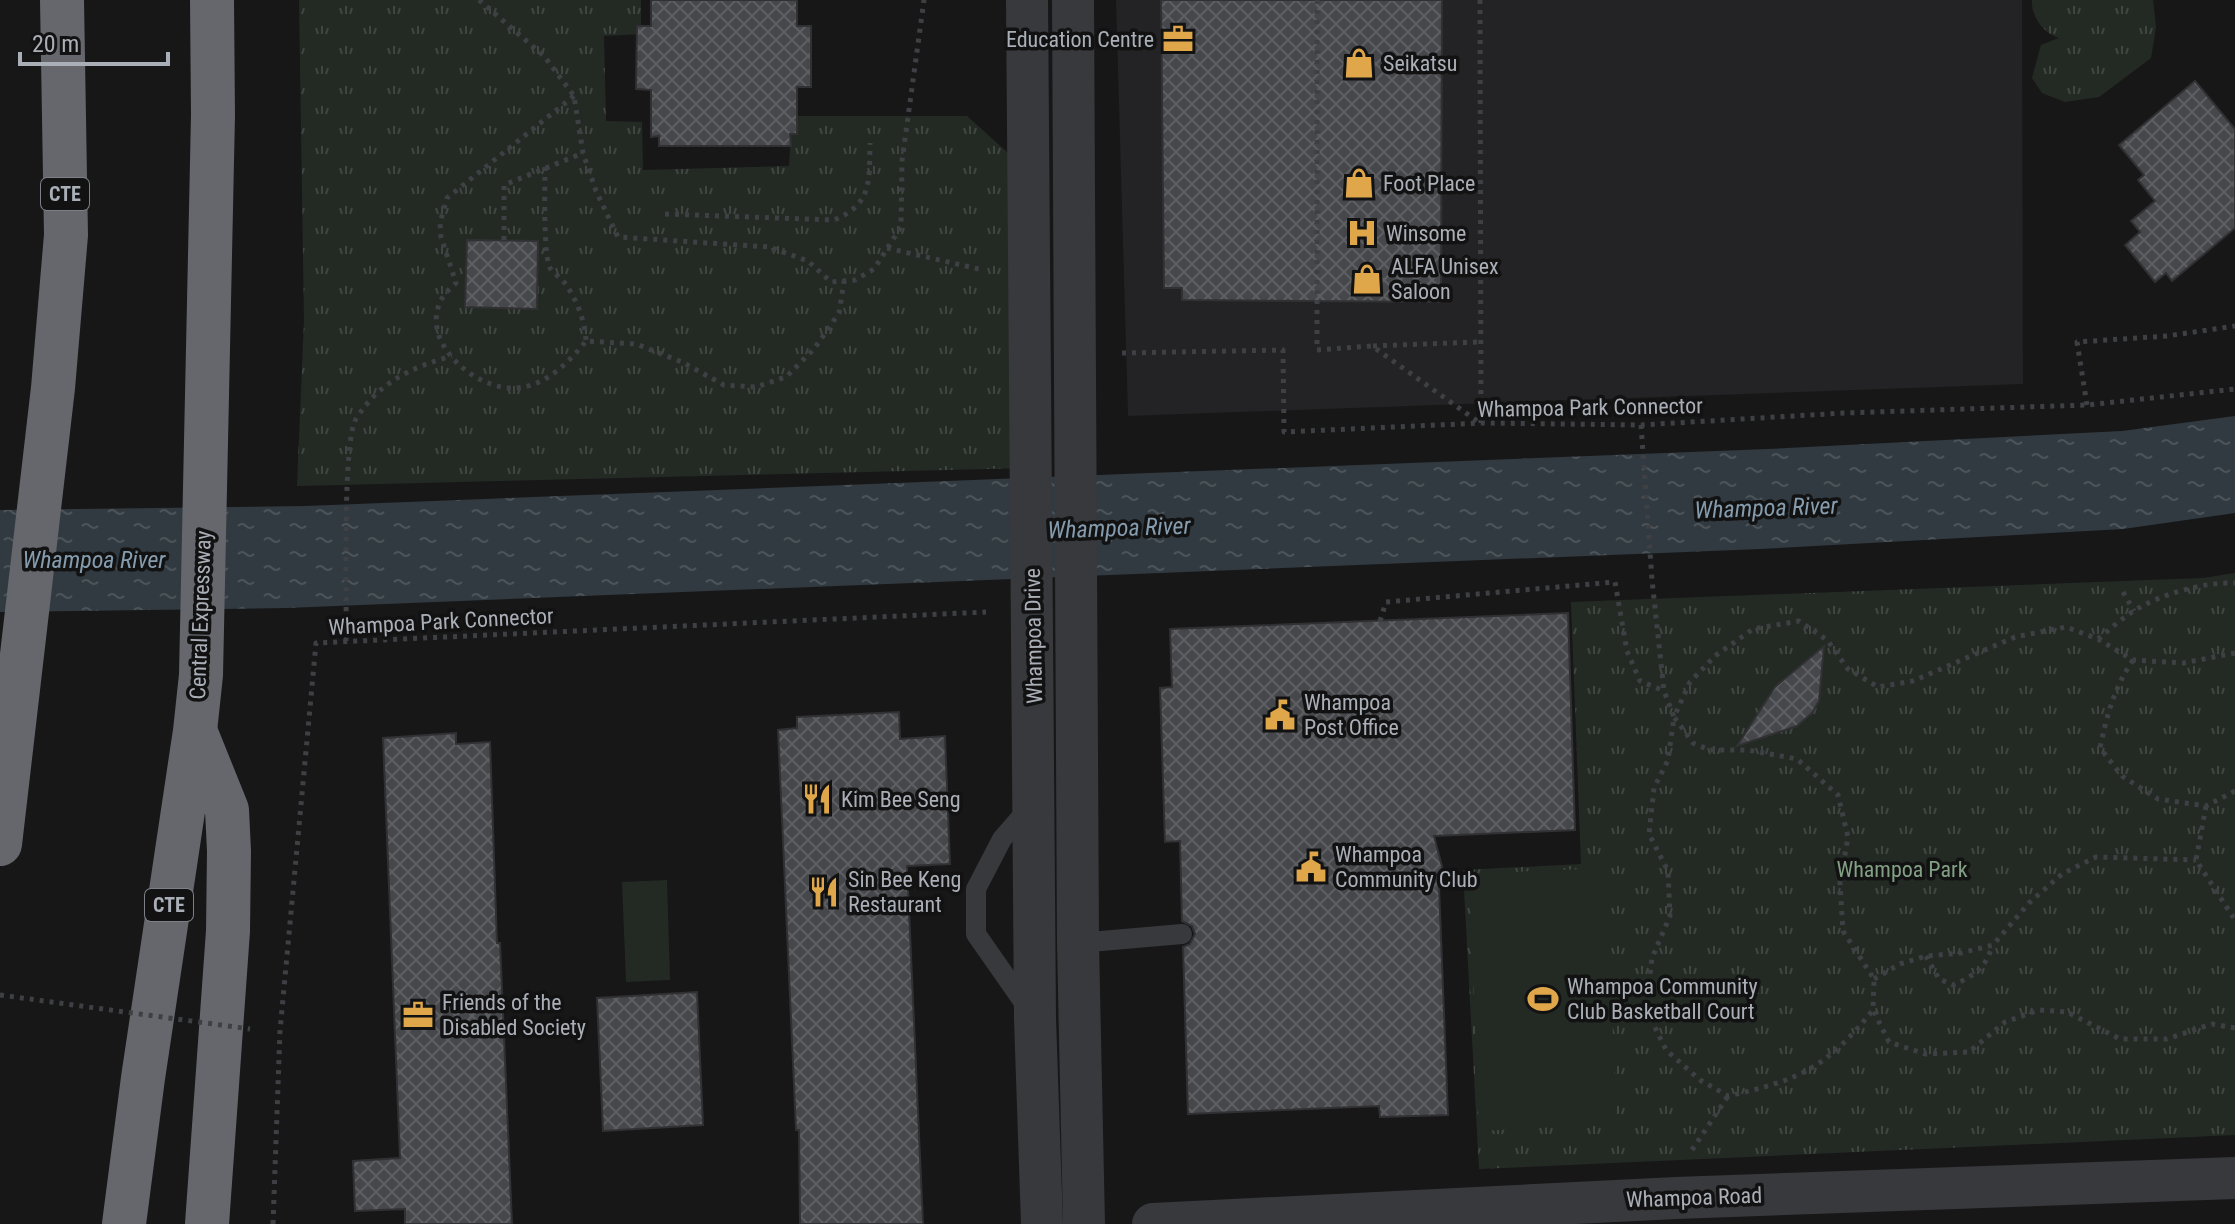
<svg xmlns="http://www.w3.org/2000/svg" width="2235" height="1224" font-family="'Roboto Condensed',sans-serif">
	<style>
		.built { fill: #232325 }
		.park { fill: url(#park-tufts) }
		.pitch { fill: #232a24 }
		.water { fill: url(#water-ripples) }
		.building { fill: url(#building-cross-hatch); stroke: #313134; stroke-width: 2 }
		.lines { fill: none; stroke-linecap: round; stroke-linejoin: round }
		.path { stroke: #3e4044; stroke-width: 5; stroke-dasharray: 4 6; stroke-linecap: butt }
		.service { stroke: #38393d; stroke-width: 20 }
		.minor { stroke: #38393d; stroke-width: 42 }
		.motorway { stroke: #65676d; stroke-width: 44 }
		.path-bridge { stroke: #3e4044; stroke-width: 5; stroke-dasharray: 4 6; stroke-linecap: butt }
		.labels { text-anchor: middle; stroke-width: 7; stroke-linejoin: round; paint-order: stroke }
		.shield { fill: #121213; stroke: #7c8086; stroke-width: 2 }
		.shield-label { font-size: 20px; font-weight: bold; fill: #aaafb7 }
		.poi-label { font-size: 22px; fill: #aaafb7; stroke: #121213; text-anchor: start }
		.street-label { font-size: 22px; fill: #aaafb7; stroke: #121213 }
		.park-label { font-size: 22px; fill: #83a084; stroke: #121213 }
		.water-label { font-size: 24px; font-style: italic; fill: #859cae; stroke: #121213 }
	</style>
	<defs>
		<pattern id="park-tufts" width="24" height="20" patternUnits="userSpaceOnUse" patternTransform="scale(2)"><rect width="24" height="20" fill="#232a24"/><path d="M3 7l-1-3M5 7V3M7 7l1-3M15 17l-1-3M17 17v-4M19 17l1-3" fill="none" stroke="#404642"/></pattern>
		<pattern id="water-ripples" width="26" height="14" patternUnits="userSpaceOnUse" patternTransform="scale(2)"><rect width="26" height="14" fill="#313a40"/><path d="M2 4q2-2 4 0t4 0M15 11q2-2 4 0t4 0" fill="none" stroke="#4c5459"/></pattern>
		<pattern id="building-cross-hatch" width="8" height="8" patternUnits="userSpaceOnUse" patternTransform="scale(2)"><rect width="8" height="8" fill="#46474b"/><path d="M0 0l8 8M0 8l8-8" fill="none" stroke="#5e5f63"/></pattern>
	</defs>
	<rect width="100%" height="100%" fill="#171718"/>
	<!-- built -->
	<path class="built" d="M 1116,0 L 2022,0 L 2023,384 L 1128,416 Z"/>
	<!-- park -->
	<g class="park">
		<path d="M 299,0 L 641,0 L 641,34 L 604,36 L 606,121 L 642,122 L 643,170 L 789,166 L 792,116 L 967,116 L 1017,161 L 1026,468 L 297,486 L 304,320 Z"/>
		<path d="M 2032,0 L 2153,0 L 2156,27 L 2151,58 L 2099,97 L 2065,102 L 2042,93 L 2032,78 L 2041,45 L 2059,38 C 2044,33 2031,17 2032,0 Z"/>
		<path d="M 2235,573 L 2235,1135 L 1479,1169 L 1463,870 L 1581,864 L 1571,602 L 2203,578 Z"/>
	</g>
	<!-- pitch -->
	<g class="pitch">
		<path d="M 1607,868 L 1616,1124 L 1479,1131 L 1469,874 Z"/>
		<path d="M 667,880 L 670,980 L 626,982 L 622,882 Z"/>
	</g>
	<!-- water -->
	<path class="water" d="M 2235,416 L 2235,513 L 2123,529 L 1760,549 L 286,608 L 0,612 L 0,510 L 306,506 L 1768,449 L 2122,431 Z"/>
	<!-- building -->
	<g class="building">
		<path d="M 651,0 L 797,0 L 797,26 L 811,26 L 811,87 L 797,87 L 797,134 L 790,134 L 791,146 L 659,146 L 659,136 L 651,137 L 651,90 L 636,89 L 637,26 L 651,26 Z"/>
		<path d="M 1161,0 L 1442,0 L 1441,302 L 1182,300 L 1182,288 L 1164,288 Z"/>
		<path d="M 2195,81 L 2235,129 L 2235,228 L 2172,281 L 2166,273 L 2155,282 L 2125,245 L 2140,232 L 2131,221 L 2155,201 L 2138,180 L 2144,175 L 2119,145 Z"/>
		<path d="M 467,240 L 538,241 L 537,309 L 465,307 Z"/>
		<path d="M 1568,613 L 1575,830 L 1434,836 L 1444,874 L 1439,886 L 1448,1115 L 1380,1117 L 1379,1106 L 1188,1114 L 1183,947 L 1190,944 L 1195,934 L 1192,926 L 1182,921 L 1180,841 L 1165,842 L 1160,688 L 1172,687 L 1170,629 Z"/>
		<path d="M 1824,646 L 1819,701 L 1812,713 L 1797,726 L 1737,746 L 1775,687 Z"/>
		<path d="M 899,712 L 900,739 L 945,736 L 950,864 L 907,866 L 923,1224 L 800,1224 L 799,1130 L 796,1130 L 778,730 L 797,728 L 797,717 Z"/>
		<path d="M 456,733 L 456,744 L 490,742 L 497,943 L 500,943 L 512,1224 L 405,1224 L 405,1209 L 355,1211 L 353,1161 L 400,1158 L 383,738 Z"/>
		<path d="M 697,992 L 703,1125 L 603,1131 L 597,998 Z"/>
	</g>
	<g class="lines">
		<!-- path -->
		<g class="path">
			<path d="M 479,0 L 544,56 L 574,96 L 583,153 L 596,191 L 618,237 L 769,247 L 808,261 L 831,282 L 855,280 L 874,269 L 901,227 L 902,161 L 924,0"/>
			<path d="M 1317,0 L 1317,350 L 1372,346 L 1480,423"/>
			<path d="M 1480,0 L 1481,423"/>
			<path d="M 574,96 L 447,198 L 440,223 L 441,237 L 456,283 C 449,289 440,298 438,308 C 426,348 478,390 515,388 C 545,387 569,362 586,341 L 636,344 L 682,362 L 724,385 L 756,387 L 786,377 L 814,349 L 839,313 L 844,281"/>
			<path d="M 545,167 C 545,186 543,254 550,268 C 553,273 560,277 564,282 C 576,298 585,320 586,341"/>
			<path d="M 665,214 L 834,220 C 873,204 869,180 870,143"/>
			<path d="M 504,240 L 504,185 L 583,153"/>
			<path d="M 887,248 L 983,270"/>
			<path d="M 1373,346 L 1479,342"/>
			<path d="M 1122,353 L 1283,350 L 1284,432 L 1481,423 L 1641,425 L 1844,413 L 2087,405 L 2235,389"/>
			<path d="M 2087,405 L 2077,342 L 2167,336 L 2235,326"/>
			<path d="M 1641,425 L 1652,580 L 1664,691 L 1674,717 L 1668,760 L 1654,788 L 1649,834 L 1668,871 L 1670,916 L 1652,958 L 1646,1009 L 1666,1050 L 1700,1080 L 1728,1096 C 1800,1080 1826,1068 1873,1010"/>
			<path d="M 2123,592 L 2134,611"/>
			<path d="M 1380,621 L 1386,602 L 1615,582 L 1627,651 L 1640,681 L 1664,691"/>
			<path d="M 2098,639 C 2109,630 2120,620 2132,612 C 2160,594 2203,582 2235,583"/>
			<path d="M 346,641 C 347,604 342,441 356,419 C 379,382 412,367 452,356"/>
			<path d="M 2235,653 L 2183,663 L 2133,660 L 2098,639 L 2066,627 L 2015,637 L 1913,681 L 1878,687 L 1848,669 L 1827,640 L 1799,621 L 1753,629 L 1715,656 L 1690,682 L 1674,717 L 1693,743 L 1710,750 L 1748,750 L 1797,759 L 1838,795 L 1848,837 L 1840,883 L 1843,931 L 1874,979 L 1873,1010 L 1889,1042 L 1925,1054 L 1969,1052 L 2005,1022 L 2039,1010 L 2067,1012 L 2120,1039 L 2167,1039 L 2212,1024 L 2235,1028"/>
			<path d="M 2133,660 C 2114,688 2107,715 2100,748 L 2122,776 L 2158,799 L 2206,806 L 2235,791"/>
			<path d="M 2206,806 L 2196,860 L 2235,920"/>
			<path d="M 1926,956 L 1939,979 L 1953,985 C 1975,975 1985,969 1992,946"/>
			<path d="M 1874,979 L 1900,964 L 1926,956 L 1961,953 L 1993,945 L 2029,903 L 2062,874 L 2096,857 L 2196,860"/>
			<path d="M 1692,1150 L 1728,1096"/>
			<path d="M 273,1224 L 280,1031 L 316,643 L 986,612"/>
		</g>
		<!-- service -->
		<g class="service">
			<path d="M 1078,943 L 1182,934"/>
			<path d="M 1027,1007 L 976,934 L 976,889 L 1002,839 L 1029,808"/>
		</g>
		<!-- minor -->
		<g class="minor">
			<path d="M 1027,0 L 1035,1019 L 1042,1224"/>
			<path d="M 1073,0 L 1078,943 L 1084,1224"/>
			<path d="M 1153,1224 L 1676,1198 L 2235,1178"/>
		</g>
		<!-- motorway -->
		<g class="motorway">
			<path d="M 196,733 L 227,810 L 229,851 L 228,931 L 207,1224"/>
			<path d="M 0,844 L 53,388 L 66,235 L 62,0"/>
			<path d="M 124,1224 L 143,1078 L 195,731 L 201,675 L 213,115 L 212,0"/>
		</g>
		<!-- path-bridge -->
		<path class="path-bridge" d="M 0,995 L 250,1029"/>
	</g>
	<!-- icons -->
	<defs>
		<g id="office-bare" transform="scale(2.4)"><path d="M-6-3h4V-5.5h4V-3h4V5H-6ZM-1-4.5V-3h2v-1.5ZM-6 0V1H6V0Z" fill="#dfa749" stroke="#121213" stroke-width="2.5" paint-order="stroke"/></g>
		<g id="shop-bare" transform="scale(2.4)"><path d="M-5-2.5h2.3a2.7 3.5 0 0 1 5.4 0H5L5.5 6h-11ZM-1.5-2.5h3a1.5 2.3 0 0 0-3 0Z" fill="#dfa749" stroke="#121213" stroke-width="2.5" paint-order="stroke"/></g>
		<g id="hospital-bare" transform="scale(2.4)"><path d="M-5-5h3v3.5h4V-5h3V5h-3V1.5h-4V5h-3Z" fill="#dfa749" stroke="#121213" stroke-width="2.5" paint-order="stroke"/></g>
		<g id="civic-bare" transform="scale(2.4)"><path d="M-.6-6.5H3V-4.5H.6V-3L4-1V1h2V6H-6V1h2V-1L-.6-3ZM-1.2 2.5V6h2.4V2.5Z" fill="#dfa749" stroke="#121213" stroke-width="2.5" paint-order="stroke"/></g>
		<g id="restaurant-bare" transform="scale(2.4)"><path d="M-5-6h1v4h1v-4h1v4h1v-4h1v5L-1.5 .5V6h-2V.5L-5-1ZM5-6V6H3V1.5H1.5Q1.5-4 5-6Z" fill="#dfa749" stroke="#121213" stroke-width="2.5" paint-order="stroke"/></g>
		<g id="stadium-bare" transform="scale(2.4)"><path d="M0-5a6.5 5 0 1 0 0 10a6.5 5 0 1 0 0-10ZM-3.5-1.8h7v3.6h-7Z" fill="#dfa749" stroke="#121213" stroke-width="2.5" paint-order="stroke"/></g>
	</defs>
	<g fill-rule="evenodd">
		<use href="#office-bare" x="1178" y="39"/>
		<use href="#shop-bare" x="1359" y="63"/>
		<use href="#shop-bare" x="1359" y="183"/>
		<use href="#hospital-bare" x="1362" y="233"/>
		<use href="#shop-bare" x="1367" y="279"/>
		<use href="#civic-bare" x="1280" y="715"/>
		<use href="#restaurant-bare" x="817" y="799"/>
		<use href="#civic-bare" x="1311" y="867"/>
		<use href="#restaurant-bare" x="824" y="892"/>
		<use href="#stadium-bare" x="1543" y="999"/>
		<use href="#office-bare" x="418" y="1015"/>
	</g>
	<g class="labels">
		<!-- shield labels -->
		<g class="shield">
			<rect x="41" y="178" width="48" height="32" rx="6"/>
			<rect x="145" y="889" width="48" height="32" rx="6"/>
		</g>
		<g class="shield-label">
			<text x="65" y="201">CTE</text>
			<text x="169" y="912">CTE</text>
		</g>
		<!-- poi labels -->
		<g class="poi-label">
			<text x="1154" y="47" text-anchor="end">Education Centre</text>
			<text x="1383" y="71">Seikatsu</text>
			<text x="1383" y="191">Foot Place</text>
			<text x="1386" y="241">Winsome</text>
			<text x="1391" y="274">ALFA Unisex<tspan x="1391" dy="25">Saloon</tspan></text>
			<text x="1304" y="710">Whampoa<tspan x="1304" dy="25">Post Office</tspan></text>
			<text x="841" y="807">Kim Bee Seng</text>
			<text x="1335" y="862">Whampoa<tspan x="1335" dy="25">Community Club</tspan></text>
			<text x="848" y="887">Sin Bee Keng<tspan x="848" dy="25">Restaurant</tspan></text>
			<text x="1567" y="994">Whampoa Community<tspan x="1567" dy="25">Club Basketball Court</tspan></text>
			<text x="442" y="1010">Friends of the<tspan x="442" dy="25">Disabled Society</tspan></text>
		</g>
		<!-- street labels -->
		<g class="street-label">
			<text transform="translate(1590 407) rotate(-1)" y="8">Whampoa Park Connector</text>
			<text transform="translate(200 615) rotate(-88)" y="8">Central Expressway</text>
			<text transform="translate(441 621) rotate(-3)" y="8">Whampoa Park Connector</text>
			<text transform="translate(1033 636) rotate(-91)" y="8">Whampoa Drive</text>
			<text transform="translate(1694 1197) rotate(-2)" y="8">Whampoa Road</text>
		</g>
		<!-- park labels -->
		<g class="park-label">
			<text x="1902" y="877">Whampoa Park</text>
		</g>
		<!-- water labels -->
		<g class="water-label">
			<text transform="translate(1766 508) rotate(-2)" y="8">Whampoa River</text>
			<text transform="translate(1119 528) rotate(-2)" y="8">Whampoa River</text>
			<text x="94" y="568">Whampoa River</text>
		</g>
	</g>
	<!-- scale -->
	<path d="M20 52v12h148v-12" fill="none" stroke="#aaafb7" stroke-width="4"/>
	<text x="32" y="52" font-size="24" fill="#aaafb7" stroke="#121213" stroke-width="6" paint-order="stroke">20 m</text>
</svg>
